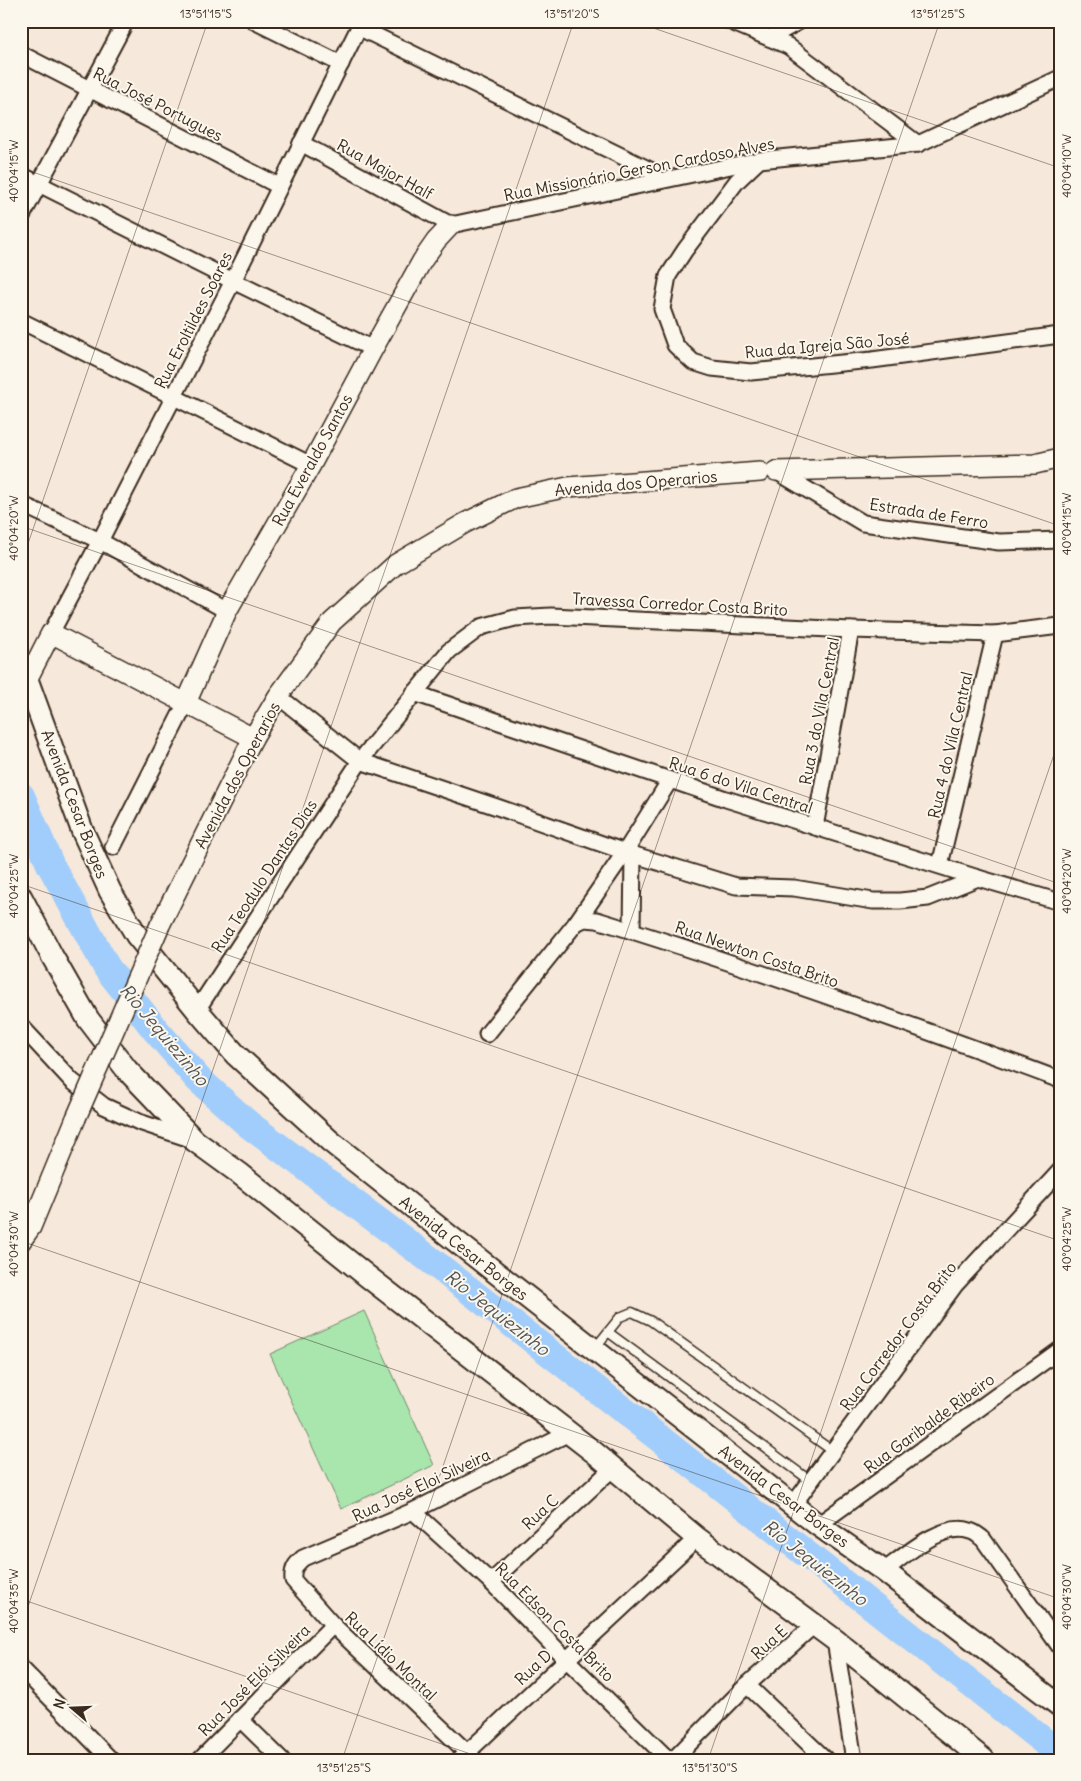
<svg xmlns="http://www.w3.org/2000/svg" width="1081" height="1781" font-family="Delius,sans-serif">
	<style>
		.green { fill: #a8e6ae; stroke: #728866 }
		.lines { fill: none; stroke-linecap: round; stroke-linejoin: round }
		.river { stroke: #a0cdfb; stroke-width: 28 }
		.service-casing { stroke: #3b2a1e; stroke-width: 11 }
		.minor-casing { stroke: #3b2a1e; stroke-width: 19 }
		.tertiary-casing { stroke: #3b2a1e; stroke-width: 22 }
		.secondary-casing { stroke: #3b2a1e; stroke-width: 25 }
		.service { stroke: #fbf7ec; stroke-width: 8 }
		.minor { stroke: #fbf7ec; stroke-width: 15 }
		.tertiary { stroke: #fbf7ec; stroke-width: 19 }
		.secondary { stroke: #fbf7ec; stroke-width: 21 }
		.tertiary-bridge-casing { stroke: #3b2a1e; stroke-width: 22; stroke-linecap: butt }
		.tertiary-bridge { stroke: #fbf7ec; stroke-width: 19 }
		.ticks { fill: none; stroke: #3b2a1e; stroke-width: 1; stroke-opacity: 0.45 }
		.labels { text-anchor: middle; stroke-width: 4; stroke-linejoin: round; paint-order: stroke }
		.street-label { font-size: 16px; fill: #3b2a1e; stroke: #fbf7ec }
		.water-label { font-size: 18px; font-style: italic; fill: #545355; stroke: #fbf7ec }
		.neatline { fill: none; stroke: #3b2a1e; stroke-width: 2 }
		.ticks-label { font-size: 12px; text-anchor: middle; fill: #3b2a1e }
	</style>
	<rect width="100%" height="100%" fill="#f6e8db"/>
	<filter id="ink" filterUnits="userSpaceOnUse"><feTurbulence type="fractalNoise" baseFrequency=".02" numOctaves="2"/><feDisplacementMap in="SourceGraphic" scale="10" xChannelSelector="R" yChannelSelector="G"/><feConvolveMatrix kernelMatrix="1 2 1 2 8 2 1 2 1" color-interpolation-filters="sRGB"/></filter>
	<g filter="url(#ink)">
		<!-- green -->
		<path class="green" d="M 364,1311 L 434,1465 L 341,1509 L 270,1354 Z"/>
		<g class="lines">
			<!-- river -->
			<path class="river" d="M 21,796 L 50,864 L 107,968 L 154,1028 L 198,1079 L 248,1124 L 429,1259 L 664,1442 L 1060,1754"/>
			<!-- service casing -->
			<g class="service-casing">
				<g id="service">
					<path d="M 608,1332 L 812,1482"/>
					<path d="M 595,1348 L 620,1317 L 632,1312 L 651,1321 L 834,1452"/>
				</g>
			</g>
			<!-- minor casing -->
			<g class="minor-casing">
				<g id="minor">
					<path d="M 254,21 L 341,64"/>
					<path d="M 729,21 L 788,46 L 918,144"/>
					<path d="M 360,28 L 654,172"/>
					<path d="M 769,38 L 800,21"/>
					<path d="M 21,54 L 279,186"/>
					<path d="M 301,143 L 451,225 L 759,160 L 918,144 L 1060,78"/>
					<path d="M 758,161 L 737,181 L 685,250 L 668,276 L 662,309 L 675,345 L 693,362 L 712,368 L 751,372 L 872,360 L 1060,335"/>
					<path d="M 21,175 L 233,281 L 373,349"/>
					<path d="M 21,218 L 126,21"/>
					<path d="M 21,321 L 311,465"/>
					<path d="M 776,471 L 863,523 L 999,542 L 1060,540"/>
					<path d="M 21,504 L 100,541 L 227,611"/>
					<path d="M 51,633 L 100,541 L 233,281 L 362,21"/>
					<path d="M 414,693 L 726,799 L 978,878 L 1060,902"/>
					<path d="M 278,696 L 360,761 L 500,808 L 625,852 L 736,886 L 794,888 L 873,901 L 900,901 L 928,898 L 978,878"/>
					<path d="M 815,827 L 851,630"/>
					<path d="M 113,847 L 186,703"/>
					<path d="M 940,865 L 995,634"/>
					<path d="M 576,923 L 625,852 L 670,780"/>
					<path d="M 632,931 L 633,855"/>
					<path d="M 197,1010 L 360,761 L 449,651 L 481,627 L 515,618 L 551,616 L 851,630 L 995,634 L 1060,626"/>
					<path d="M 21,1026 L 72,1081 L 104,1106 L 139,1122 L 193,1140"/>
					<path d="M 487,1034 L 576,923 L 584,919 L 597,920 C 753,968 907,1023 1060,1080"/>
					<path d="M 793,1505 L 955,1285 L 1060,1171"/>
					<path d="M 413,1511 L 491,1582 L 567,1660 L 669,1760"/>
					<path d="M 818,1525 L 1060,1350"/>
					<path d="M 884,1571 C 904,1556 943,1521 970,1531 C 975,1532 979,1536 983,1539 L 1060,1647"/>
					<path d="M 491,1582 L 613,1468"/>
					<path d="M 835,1640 L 854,1760"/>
					<path d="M 21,1668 L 111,1760"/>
					<path d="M 747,1685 L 826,1760"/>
					<path d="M 240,1719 L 282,1760"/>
					<path d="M 200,1760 L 333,1625"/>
					<path d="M 459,1760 L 697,1538"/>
					<path d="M 475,1760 L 333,1625 L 293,1580 C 292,1569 295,1565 303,1558 L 413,1511 L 569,1433"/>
					<path d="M 673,1760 L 747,1685 L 814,1625"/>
				</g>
			</g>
			<!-- tertiary casing -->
			<g class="tertiary-casing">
				<g id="tertiary">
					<path d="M 776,471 L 1035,464 L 1060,458"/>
					<path d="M 28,678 L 51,633 L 253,738"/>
					<path d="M 186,703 L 227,611 L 311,465 L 373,349 L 422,261 L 436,241 L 451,225"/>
					<path d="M 160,925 L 253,738 L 278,696 L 332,622 L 396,564 L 465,523 L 516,498 L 568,487 L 760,472"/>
					<path d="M 21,1241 L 31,1227 L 76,1118"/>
				</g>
			</g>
			<!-- secondary casing -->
			<g class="secondary-casing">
				<g id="secondary">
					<path d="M 21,663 L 82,830 L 110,891 L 137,936 L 197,1010 L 236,1055 L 330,1141 L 448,1235 L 818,1525 L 884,1571 L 1060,1706"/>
					<path d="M 21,897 L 52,956 L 88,1019 L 127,1070 L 195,1141 L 239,1173 L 367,1276 L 595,1453 L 697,1538 L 835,1640 L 984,1760"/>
				</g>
			</g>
			<!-- service -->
			<use href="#service" class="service"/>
			<!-- minor -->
			<use href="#minor" class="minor"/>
			<!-- tertiary -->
			<use href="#tertiary" class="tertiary"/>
			<!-- secondary -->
			<use href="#secondary" class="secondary"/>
			<!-- tertiary-bridge casing -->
			<g class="tertiary-bridge-casing">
				<path id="tertiary-bridge" d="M 76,1118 L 160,925"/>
			</g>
			<!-- tertiary-bridge -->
			<use href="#tertiary-bridge" class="tertiary-bridge"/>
		</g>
	</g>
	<!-- ticks -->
	<path class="ticks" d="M 633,21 L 1060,168M 21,168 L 1060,526M 21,526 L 1060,884M 21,564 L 208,21M 21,884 L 1060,1241M 21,1241 L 1060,1599M 21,1599 L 488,1760M 21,1627 L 574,21M 342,1760 L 940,21M 708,1760 L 1060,737"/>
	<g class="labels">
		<!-- street labels -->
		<g class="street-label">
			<text transform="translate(158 104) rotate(27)" y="6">Rua José Portugues</text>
			<text transform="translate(385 169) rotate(29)" y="6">Rua Major Half</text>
			<text transform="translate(639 169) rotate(-11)" y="6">Rua Missionário Gerson Cardoso Alves</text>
			<text transform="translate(193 320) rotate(-63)" y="6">Rua Eroltildes Soares</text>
			<text transform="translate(827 345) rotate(-5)" y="6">Rua da Igreja São José</text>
			<text transform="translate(312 460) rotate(-61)" y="6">Rua Everaldo Santos</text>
			<text transform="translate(636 483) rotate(-5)" y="6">Avenida dos Operarios</text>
			<text transform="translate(929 513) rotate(9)" y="6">Estrada de Ferro</text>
			<text transform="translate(680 604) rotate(3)" y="6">Travessa Corredor Costa Brito</text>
			<text transform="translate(819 711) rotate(-79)" y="6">Rua 3 do Vila Central</text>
			<text transform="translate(950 745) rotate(-77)" y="6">Rua 4 do Vila Central</text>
			<text transform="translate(237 775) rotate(-62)" y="6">Avenida dos Operarios</text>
			<text transform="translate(741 785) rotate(18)" y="6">Rua 6 do Vila Central</text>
			<text transform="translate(75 804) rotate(69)" y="6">Avenida Cesar Borges</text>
			<text transform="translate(264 876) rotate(-57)" y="6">Rua Teodulo Dantas Dias</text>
			<text transform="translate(757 954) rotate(19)" y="6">Rua Newton Costa Brito</text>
			<text transform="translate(464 1248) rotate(38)" y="6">Avenida Cesar Borges</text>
			<text transform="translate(898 1336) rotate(-53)" y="6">Rua Corredor Costa Brito</text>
			<text transform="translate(929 1423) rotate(-36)" y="6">Rua Garibalde Ribeiro</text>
			<text transform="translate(421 1485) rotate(-25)" y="6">Rua José Eloi Silveira</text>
			<text transform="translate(784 1496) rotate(37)" y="6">Avenida Cesar Borges</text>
			<text transform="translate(540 1512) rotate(-43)" y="6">Rua C</text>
			<text transform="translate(555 1622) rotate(45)" y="6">Rua Edson Costa Brito</text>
			<text transform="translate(769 1642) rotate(-42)" y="6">Rua E</text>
			<text transform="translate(391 1656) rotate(44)" y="6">Rua Lídio Montal</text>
			<text transform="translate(533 1667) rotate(-43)" y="6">Rua D</text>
			<text transform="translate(254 1680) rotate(-45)" y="6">Rua José Elói Silveira</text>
		</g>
		<!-- water labels -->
		<g class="water-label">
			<text transform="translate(164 1035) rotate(50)" y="6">Rio Jequiezinho</text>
			<text transform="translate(497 1313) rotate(38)" y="6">Rio Jequiezinho</text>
			<text transform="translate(815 1563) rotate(38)" y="6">Rio Jequiezinho</text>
		</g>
	</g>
	<!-- margin -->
	<rect width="1081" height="1781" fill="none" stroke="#fbf7ec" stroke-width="55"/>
	<!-- north arrow -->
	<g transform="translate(72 1708) rotate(289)" stroke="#fbf7ec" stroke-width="4" paint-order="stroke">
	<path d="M0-4L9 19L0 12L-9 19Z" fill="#3b2a1e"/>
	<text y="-8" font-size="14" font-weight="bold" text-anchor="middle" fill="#3b2a1e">N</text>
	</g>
	<rect x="28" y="28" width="1026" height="1726" class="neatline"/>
	<g class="ticks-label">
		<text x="206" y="18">13°51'15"S</text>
		<text x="572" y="18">13°51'20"S</text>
		<text x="938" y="18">13°51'25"S</text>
		<text transform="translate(1067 166) rotate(-90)" y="4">40°04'10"W</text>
		<text transform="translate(14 171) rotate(-90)" y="4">40°04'15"W</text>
		<text transform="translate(1067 524) rotate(-90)" y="4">40°04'15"W</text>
		<text transform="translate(14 528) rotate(-90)" y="4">40°04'20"W</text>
		<text transform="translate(1067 881) rotate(-90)" y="4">40°04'20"W</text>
		<text transform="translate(14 886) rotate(-90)" y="4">40°04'25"W</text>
		<text transform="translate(1067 1239) rotate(-90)" y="4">40°04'25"W</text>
		<text transform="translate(14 1244) rotate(-90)" y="4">40°04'30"W</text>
		<text transform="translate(1067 1597) rotate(-90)" y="4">40°04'30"W</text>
		<text transform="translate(14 1601) rotate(-90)" y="4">40°04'35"W</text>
		<text x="344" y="1772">13°51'25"S</text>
		<text x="710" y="1772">13°51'30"S</text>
	</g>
</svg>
